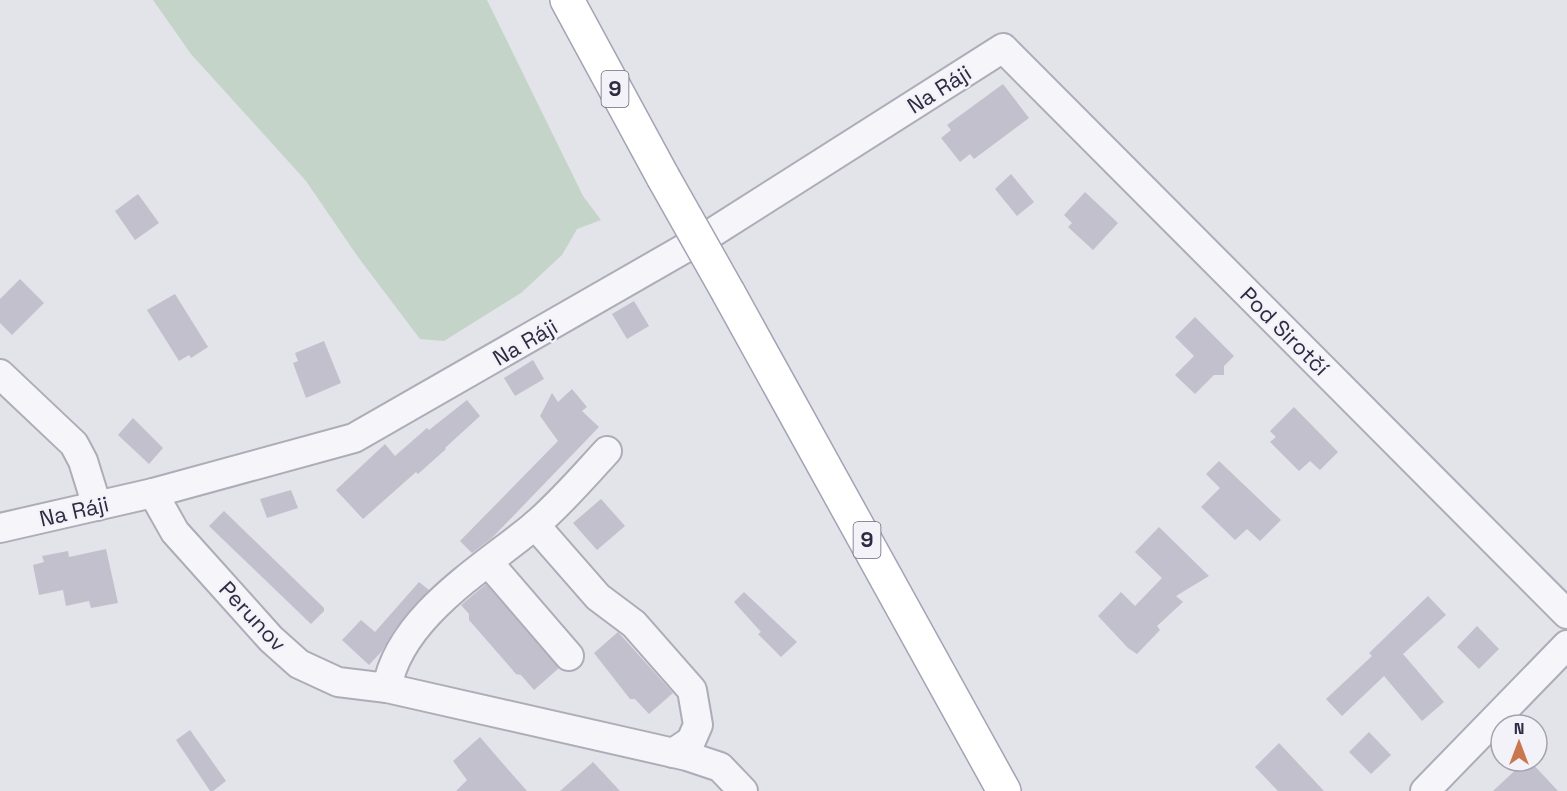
<svg xmlns="http://www.w3.org/2000/svg" width="1567" height="791" font-family="'Space Grotesk',sans-serif">
	<style>
		.green { fill: #c4d4c8 }
		.building { fill: #c2c0cd }
		.lines { fill: none; stroke-linecap: round; stroke-linejoin: round }
		.minor-casing { stroke: #adacb8; stroke-width: 32 }
		.major-casing { stroke: #a4a3b5; stroke-width: 36 }
		.minor { stroke: #f6f5f9; stroke-width: 28 }
		.major { stroke: #fff; stroke-width: 33 }
		.major-bridge-casing { stroke: #a4a3b5; stroke-width: 36; stroke-linecap: butt }
		.major-bridge { stroke: #fff; stroke-width: 33 }
		.labels { text-anchor: middle; stroke-width: 4.5; stroke-linejoin: round; paint-order: stroke }
		.shield { fill: #f3f2f8; stroke: #696779; stroke-width: 1.5 }
		.shield-label { font-size: 21px; font-weight: bold; fill: #2e2b42 }
		.street-label { font-size: 22px; fill: #2e2b42; stroke: #f3f2f8 }
	</style>
	<rect width="100%" height="100%" fill="#e3e3ea"/>
	<!-- green -->
	<path class="green" d="M 153,0 L 487,0 L 583,196 L 601,220 L 577,229 L 562,255 L 521,293 L 444,341 L 420,339 L 358,257 L 306,181 L 191,54 Z"/>
	<!-- building -->
	<g class="building">
		<path d="M 1003,84 L 1029,118 L 974,159 L 970,154 L 960,162 L 941,138 L 951,130 L 947,125 Z"/>
		<path d="M 1011,174 L 1034,202 L 1017,216 L 995,189 Z"/>
		<path d="M 1085,192 L 1118,223 L 1093,250 L 1068,227 L 1072,223 L 1064,215 Z"/>
		<path d="M 138,194 L 159,223 L 135,240 L 115,211 Z"/>
		<path d="M 20,279 L 44,303 L 12,335 L 0,323 L 0,299 Z"/>
		<path d="M 175,294 L 208,347 L 191,358 L 189,355 L 179,361 L 147,310 Z"/>
		<path d="M 634,301 L 649,326 L 627,339 L 612,314 Z"/>
		<path d="M 1195,317 L 1234,356 L 1224,366 L 1224,375 L 1214,375 L 1195,394 L 1175,375 L 1194,356 L 1175,337 Z"/>
		<path d="M 324,341 L 341,383 L 306,398 L 293,363 L 298,361 L 295,353 Z"/>
		<path d="M 533,360 L 544,379 L 515,396 L 504,378 Z"/>
		<path d="M 572,389 L 587,407 L 582,411 L 599,427 L 492,538 L 472,553 L 460,541 L 558,441 L 540,416 L 552,393 L 558,402 Z"/>
		<path d="M 467,400 L 480,416 L 445,448 L 446,449 L 418,474 L 416,472 L 363,519 L 336,490 L 385,444 L 395,456 L 427,428 L 429,430 Z"/>
		<path d="M 1294,407 L 1338,452 L 1320,470 L 1310,461 L 1299,471 L 1270,442 L 1276,437 L 1270,431 Z"/>
		<path d="M 133,418 L 163,448 L 149,464 L 118,435 Z"/>
		<path d="M 1219,461 L 1281,520 L 1260,541 L 1247,529 L 1235,540 L 1201,507 L 1220,488 L 1206,474 Z"/>
		<path d="M 291,490 L 298,508 L 267,518 L 260,499 Z"/>
		<path d="M 601,499 L 625,526 L 597,550 L 573,523 Z"/>
		<path d="M 224,511 L 324,608 L 324,611 L 311,624 L 209,526 Z"/>
		<path d="M 1159,527 L 1209,576 L 1176,596 L 1183,602 L 1157,626 L 1160,630 L 1137,654 L 1128,648 L 1098,616 L 1121,592 L 1135,606 L 1162,578 L 1135,552 Z"/>
		<path d="M 106,549 L 118,603 L 91,608 L 89,601 L 66,606 L 63,590 L 39,595 L 33,565 L 44,562 L 42,556 L 68,551 L 69,557 Z"/>
		<path d="M 419,582 L 429,590 L 395,629 L 382,651 L 369,665 L 342,640 L 361,620 L 375,632 Z"/>
		<path d="M 486,584 L 559,668 L 534,690 L 521,675 L 516,674 L 469,620 L 469,614 L 461,605 Z"/>
		<path d="M 744,592 L 797,642 L 781,657 L 758,634 L 761,632 L 734,602 Z"/>
		<path d="M 1428,596 L 1446,615 L 1403,654 L 1444,702 L 1422,721 L 1384,676 L 1342,716 L 1326,699 L 1372,656 L 1369,653 Z"/>
		<path d="M 1477,626 L 1499,649 L 1479,669 L 1457,647 Z"/>
		<path d="M 618,632 L 673,693 L 649,714 L 635,699 L 630,699 L 594,653 Z"/>
		<path d="M 190,730 L 226,781 L 213,791 L 210,791 L 176,740 Z"/>
		<path d="M 1369,732 L 1391,755 L 1371,774 L 1349,752 Z"/>
		<path d="M 480,737 L 505,766 L 527,791 L 456,791 L 467,780 L 453,761 Z"/>
		<path d="M 1279,743 L 1324,791 L 1278,791 L 1255,767 Z"/>
		<path d="M 1525,761 L 1530,761 L 1558,791 L 1493,791 Z"/>
		<path d="M 593,762 L 620,791 L 560,791 Z"/>
	</g>
	<g class="lines">
		<!-- minor casing -->
		<g class="minor-casing">
			<g id="minor">
				<path d="M 0,374 L 74,444 L 83,461 L 97,506"/>
				<path d="M 153,493 L 175,532 L 271,639 L 299,664 L 338,682 L 387,688 L 687,756 L 720,767 L 743,791"/>
				<path d="M 535,525 L 598,597 L 634,624 L 692,690 L 698,725 L 691,741 L 673,753"/>
				<path d="M 0,528 L 153,493 L 354,438 L 715,231 L 1003,48 L 1567,614"/>
				<path d="M 488,562 L 569,656"/>
				<path d="M 387,688 C 399,617 482,569 534,526 C 560,504 583,477 607,451"/>
				<path d="M 1425,791 L 1567,645"/>
			</g>
		</g>
		<!-- major casing -->
		<g class="major-casing">
			<g id="major">
				<path d="M 567,0 L 663,177"/>
				<path d="M 728,292 L 1004,791"/>
			</g>
		</g>
		<!-- minor -->
		<use href="#minor" class="minor"/>
		<!-- major -->
		<use href="#major" class="major"/>
		<!-- major-bridge casing -->
		<g class="major-bridge-casing">
			<path id="major-bridge" d="M 663,177 L 728,292"/>
		</g>
		<!-- major-bridge -->
		<use href="#major-bridge" class="major-bridge"/>
	</g>
	<g class="labels">
		<!-- shield labels -->
		<g class="shield">
			<rect x="601.5" y="71" width="27" height="36" rx="4.5"/>
			<rect x="853.5" y="522" width="27" height="36" rx="4.5"/>
		</g>
		<g class="shield-label">
			<text x="615" y="96">9</text>
			<text x="867" y="547">9</text>
		</g>
		<!-- street labels -->
		<g class="street-label">
			<text transform="translate(939 89) rotate(-32)" y="8">Na Ráji</text>
			<text transform="translate(1285 331) rotate(45)" y="8">Pod Sirotčí</text>
			<text transform="translate(525 342) rotate(-30)" y="8">Na Ráji</text>
			<text transform="translate(74 511) rotate(-13)" y="8">Na Ráji</text>
			<text transform="translate(253 616) rotate(47)" y="8">Perunov</text>
		</g>
	</g>
	<!-- north arrow -->
	<g transform="translate(1519 743)"><circle r="28" fill="#f3f2f8" stroke="#a4a2af" stroke-width="1.5"/>
	<path d="M0-4.5L10 22L0 15L-10 22Z" fill="#c9774e"/>
	<text y="-9" font-size="16" font-weight="bold" text-anchor="middle" fill="#2e2b42">N</text>
	</g>
</svg>
